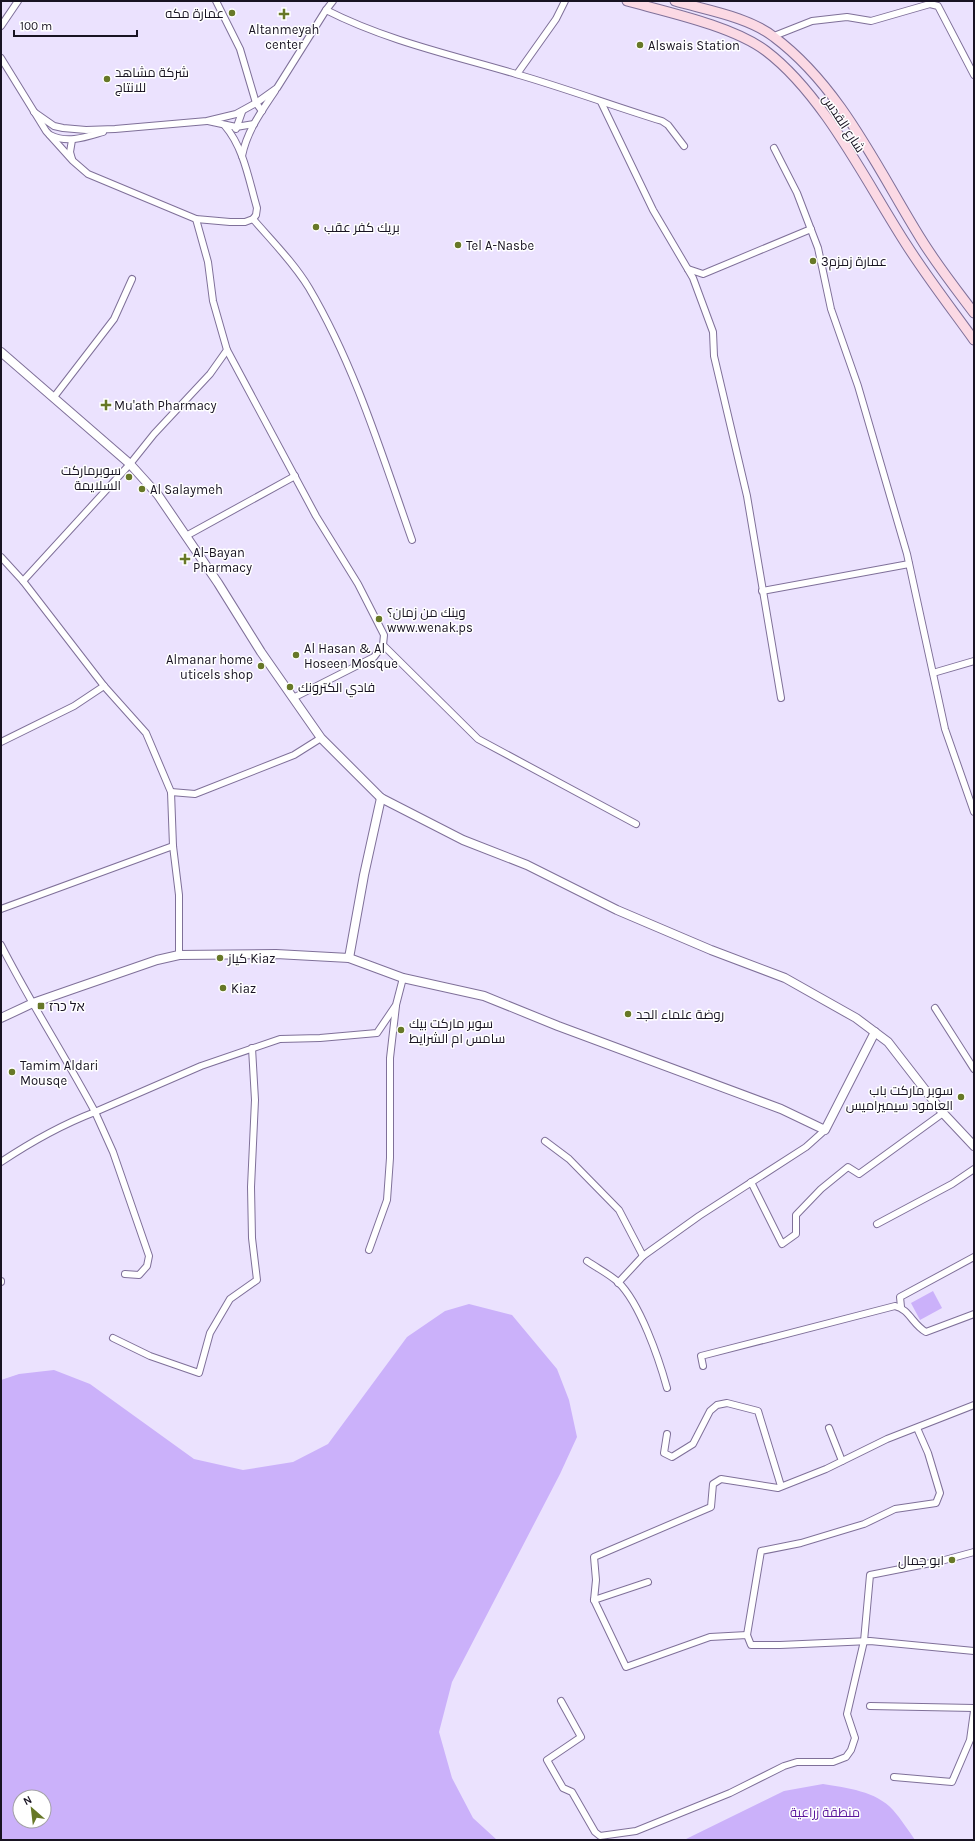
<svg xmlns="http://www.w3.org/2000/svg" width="975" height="1841" font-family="Karla,Cairo,'Noto Sans Hebrew',sans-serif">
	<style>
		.green { fill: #cbb1fa; fill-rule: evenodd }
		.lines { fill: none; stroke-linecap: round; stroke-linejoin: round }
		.minor-casing { stroke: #7f7099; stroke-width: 8 }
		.tertiary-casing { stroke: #7f7099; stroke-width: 10 }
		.secondary-casing { stroke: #7f7099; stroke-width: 11 }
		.minor { stroke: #fff; stroke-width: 6 }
		.tertiary { stroke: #fff; stroke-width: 8 }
		.secondary { stroke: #fbd9e4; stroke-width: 9 }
		.poi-dot { fill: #677827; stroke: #fff; stroke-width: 1.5 }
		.labels { text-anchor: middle; stroke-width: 3; stroke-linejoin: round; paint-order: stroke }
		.poi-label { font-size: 13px; fill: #181322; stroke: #fff; text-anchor: start }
		.street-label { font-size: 13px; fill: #181322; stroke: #fff }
		.park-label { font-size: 13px; fill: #5b169c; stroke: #fff }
	</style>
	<rect width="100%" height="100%" fill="#ebe2fe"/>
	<!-- green -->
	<g class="green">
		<path d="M 933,1291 L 942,1308 L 920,1320 L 911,1303 Z"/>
		<path d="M 469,1304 L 512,1315 L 557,1369 L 569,1400 L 577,1437 L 560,1474 L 452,1682 L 439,1732 L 452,1778 L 473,1818 L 497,1840 L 1,1840 L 1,1380 L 19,1374 L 54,1370 L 90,1384 L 194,1459 L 243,1470 L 293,1462 L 328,1444 L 407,1337 L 445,1311 ZM 20,1797 L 44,1797 L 44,1821 L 20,1821 Z"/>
		<path d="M 823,1784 C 847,1788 876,1791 893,1810 C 901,1819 908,1830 915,1840 L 684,1840 L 784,1791 Z"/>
	</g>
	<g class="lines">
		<!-- minor casing -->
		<g class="minor-casing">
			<g id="minor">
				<path d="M 216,1 L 240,49 L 256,103 L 262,111"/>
				<path d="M 326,10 L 333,1"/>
				<path d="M 1,26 L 18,1"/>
				<path d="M 774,36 L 812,21 L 847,17 L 871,21 L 930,4 L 938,6 L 974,75"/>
				<path d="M 1,58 L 46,131 L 73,161 L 88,174 L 196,219 L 230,222 L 245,222 L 253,219 L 256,215 L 257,208 C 249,181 244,148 225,126"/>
				<path d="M 517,74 L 556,19 L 565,1"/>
				<path d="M 601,102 L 653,210 L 693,278 L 713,332 L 714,356 L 747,496 L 781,698"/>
				<path d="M 34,112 L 54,126 L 63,128 L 86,130 L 115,129 L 207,121 L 236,114 L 256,103 L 277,88 L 326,10 C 387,41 452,55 516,74 C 565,88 613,106 662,121 L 668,125 L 684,146"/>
				<path d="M 208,121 L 236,127 L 254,124"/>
				<path d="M 236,129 L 242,112"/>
				<path d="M 50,135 C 68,144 86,137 103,132"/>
				<path d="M 72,140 L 70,152 L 72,159"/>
				<path d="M 774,148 L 797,193 L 818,248 L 831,309 L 858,386 L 907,554 L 945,729 L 974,812"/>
				<path d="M 242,156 C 247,131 261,112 275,91"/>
				<path d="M 253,219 C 272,241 294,263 309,288 C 355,366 382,455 412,540"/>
				<path d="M 688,269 L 703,274 L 811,229"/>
				<path d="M 227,350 L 316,516 L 358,584 L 384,635 L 383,645 L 374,657 L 293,698"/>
				<path d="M 54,397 L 114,319 L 132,279"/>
				<path d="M 186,536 L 295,476"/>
				<path d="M 1,557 L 23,581 L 104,686 L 146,733 L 171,792 L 173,846 L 179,895 L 179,955"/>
				<path d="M 23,581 L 130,464 L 154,434 L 210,374 L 227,350 L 213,301 L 208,262 L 196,219"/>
				<path d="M 762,591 L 909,564"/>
				<path d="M 383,645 L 478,739 L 636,824"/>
				<path d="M 933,673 L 974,661"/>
				<path d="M 1,742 L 74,706 L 104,686"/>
				<path d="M 171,792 L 195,794 L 294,755 L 321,738"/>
				<path d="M 1,909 L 173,846"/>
				<path d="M 1,945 C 30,1002 65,1056 95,1112 L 201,1066 L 280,1039 L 320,1038 L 377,1033 L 396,1005 L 403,978"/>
				<path d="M 935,1008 L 974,1069"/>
				<path d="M 545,1141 L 569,1159 L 619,1210 L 643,1256 L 699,1216 L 806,1147 L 825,1130"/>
				<path d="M 1,1162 C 31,1142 61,1125 95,1112 L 113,1152 L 149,1256 L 147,1266 L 139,1275 L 125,1274"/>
				<path d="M 751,1182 L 782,1244 L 796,1234 L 796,1215 L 821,1189 L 848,1167 L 859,1174 L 943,1113"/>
				<path d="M 877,1224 L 952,1184 L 974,1169"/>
				<path d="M 369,1250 L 387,1200 L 390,1158 L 390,1058 L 396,1006"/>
				<path d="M 587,1261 C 597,1268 609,1274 618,1282 C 640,1303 659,1359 667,1388"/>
				<path d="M 1,1281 L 1,1282"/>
				<path d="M 618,1283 L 643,1256"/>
				<path d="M 901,1307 L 900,1297 L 974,1257"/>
				<path d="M 113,1338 L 150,1356 L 199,1373 L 210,1333 L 230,1299 L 257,1280 L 252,1238 L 251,1187 L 255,1100 L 252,1048"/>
				<path d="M 703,1366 L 701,1356 L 895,1306 C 909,1309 913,1325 926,1332 L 974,1314"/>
				<path d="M 829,1428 L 842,1461"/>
				<path d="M 667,1434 L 664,1453 L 672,1457 L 693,1444 L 710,1411 L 717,1405 L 727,1403 L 758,1411 L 781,1486"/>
				<path d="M 648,1582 L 594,1600 L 626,1667 L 710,1637 L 747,1635 L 751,1645 L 780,1645 L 870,1641 L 974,1651"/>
				<path d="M 594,1600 L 596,1580 L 594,1557 L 711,1507 L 713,1484 L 721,1479 L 778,1488 L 826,1469 L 887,1439 L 974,1405"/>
				<path d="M 747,1635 L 761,1551 L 801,1543 L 864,1524 L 895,1509 L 936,1503 L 940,1493 L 928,1453 L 917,1428"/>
				<path d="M 561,1701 L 581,1737 L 547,1760 L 563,1788 L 572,1792 L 595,1832 L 600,1836 L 636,1831 L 730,1793 L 784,1766 L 797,1762 L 833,1762 L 846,1757 L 851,1750 L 855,1738 L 847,1714 L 864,1641 L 870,1575 L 941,1561 L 974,1552"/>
				<path d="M 870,1706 L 974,1708"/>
				<path d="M 894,1777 L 952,1782 L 970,1740 L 974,1711"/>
			</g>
		</g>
		<!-- tertiary casing -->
		<g class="tertiary-casing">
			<g id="tertiary">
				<path d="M 1,352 L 130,464 L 158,495 L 218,583 L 261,652 L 321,738 L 381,798 L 463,840 L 527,865 L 617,910 L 711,950 L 785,978 L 856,1018 L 888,1042 L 943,1113 L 974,1146"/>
				<path d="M 349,958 L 403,978 L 484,996 L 558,1026 L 781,1109 L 825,1130 L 875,1032"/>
				<path d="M 1,1018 L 33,1003 L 76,988 L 157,960 L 179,955 L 276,954 L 349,958 L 364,875 L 381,798"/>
			</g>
		</g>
		<!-- secondary casing -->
		<g class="secondary-casing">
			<g id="secondary">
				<path d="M 627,1 C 667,12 733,26 766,51 C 824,95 866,182 906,244 C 927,277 951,308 974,340"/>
				<path d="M 675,1 C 706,10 749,17 774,37 C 841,87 878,170 921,239 C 937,265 956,289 974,313"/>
			</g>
		</g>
		<!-- minor -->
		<use href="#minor" class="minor"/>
		<!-- tertiary -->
		<use href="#tertiary" class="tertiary"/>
		<!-- secondary -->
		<use href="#secondary" class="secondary"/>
	</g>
	<!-- markers -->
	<g class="poi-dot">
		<circle cx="232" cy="13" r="4"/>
		<path d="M282 8h4v4h4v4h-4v4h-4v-4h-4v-4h4z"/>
		<circle cx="640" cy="45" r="4"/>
		<circle cx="107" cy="79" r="4"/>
		<circle cx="316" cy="227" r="4"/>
		<circle cx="458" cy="245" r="4"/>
		<circle cx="813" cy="261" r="4"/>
		<path d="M104 399h4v4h4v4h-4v4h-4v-4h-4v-4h4z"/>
		<circle cx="129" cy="477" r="4"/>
		<circle cx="142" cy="489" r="4"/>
		<path d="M183 553h4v4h4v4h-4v4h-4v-4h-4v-4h4z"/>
		<circle cx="379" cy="619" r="4"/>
		<circle cx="296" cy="655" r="4"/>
		<circle cx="261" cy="666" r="4"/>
		<circle cx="290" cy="687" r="4"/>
		<circle cx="220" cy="958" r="4"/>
		<circle cx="223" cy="988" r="4"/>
		<rect x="37" y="1002" width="8" height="8" rx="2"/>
		<circle cx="628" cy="1014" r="4"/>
		<circle cx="401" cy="1030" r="4"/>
		<circle cx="12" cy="1072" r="4"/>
		<circle cx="961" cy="1097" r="4"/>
		<circle cx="952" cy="1560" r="4"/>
	</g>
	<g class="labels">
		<!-- poi labels -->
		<g class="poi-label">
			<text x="224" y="18" text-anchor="end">عمارة مكه</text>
			<text x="284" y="34" text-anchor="middle">Altanmeyah<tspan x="284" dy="15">center</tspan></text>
			<text x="648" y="50">Alswais Station</text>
			<text x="115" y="77">شركة مشاهد<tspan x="115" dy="15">للانتاج</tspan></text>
			<text x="324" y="232">بريك كفر عقب</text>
			<text x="466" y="250">Tel A-Nasbe</text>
			<text x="821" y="266">عمارة زمزم3</text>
			<text x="114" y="410">Mu'ath Pharmacy</text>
			<text x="121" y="475" text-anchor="end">سوبرماركت<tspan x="121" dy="15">السلايمة</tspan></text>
			<text x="150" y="494">Al Salaymeh</text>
			<text x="193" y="557">Al-Bayan<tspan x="193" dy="15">Pharmacy</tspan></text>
			<text x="387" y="617">وينك من زمان؟<tspan x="387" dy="15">www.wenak.ps</tspan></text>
			<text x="304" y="653">Al Hasan &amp; Al<tspan x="304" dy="15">Hoseen Mosque</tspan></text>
			<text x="253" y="664" text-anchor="end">Almanar home<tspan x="253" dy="15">uticels shop</tspan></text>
			<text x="298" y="692">فادي الكترونك</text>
			<text x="228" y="963">كياز Kiaz</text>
			<text x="231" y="993">Kiaz</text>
			<text x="49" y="1011">אל כרז</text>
			<text x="636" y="1019">روضة علماء الجد</text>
			<text x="409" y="1028">سوبر ماركت بيك<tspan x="409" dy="15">سامس ام الشرايط</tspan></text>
			<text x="20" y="1070">Tamim Aldari<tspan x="20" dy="15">Mousqe</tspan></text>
			<text x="953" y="1095" text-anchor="end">سوبر ماركت باب<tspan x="953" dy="15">العامود سيميراميس</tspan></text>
			<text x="944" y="1565" text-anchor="end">ابو جمال</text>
		</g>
		<!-- street labels -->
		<g class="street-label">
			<text transform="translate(844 123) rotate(57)" y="5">شارع القدس</text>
		</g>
		<!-- park labels -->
		<g class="park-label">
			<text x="825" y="1817">منطقة زراعية</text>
		</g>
	</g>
	<!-- border -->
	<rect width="975" height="1841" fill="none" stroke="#181322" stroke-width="4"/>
	<!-- north arrow -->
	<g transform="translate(32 1809) rotate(332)"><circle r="19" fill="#ffffff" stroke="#a3a1a7"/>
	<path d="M0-3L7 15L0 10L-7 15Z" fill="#677827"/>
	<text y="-6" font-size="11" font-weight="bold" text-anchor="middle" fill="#181322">N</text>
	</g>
	<!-- scale -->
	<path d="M14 30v6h123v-6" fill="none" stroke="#181322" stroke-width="2"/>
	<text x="20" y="30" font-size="12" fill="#181322" stroke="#ffffff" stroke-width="3" paint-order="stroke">100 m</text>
</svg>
